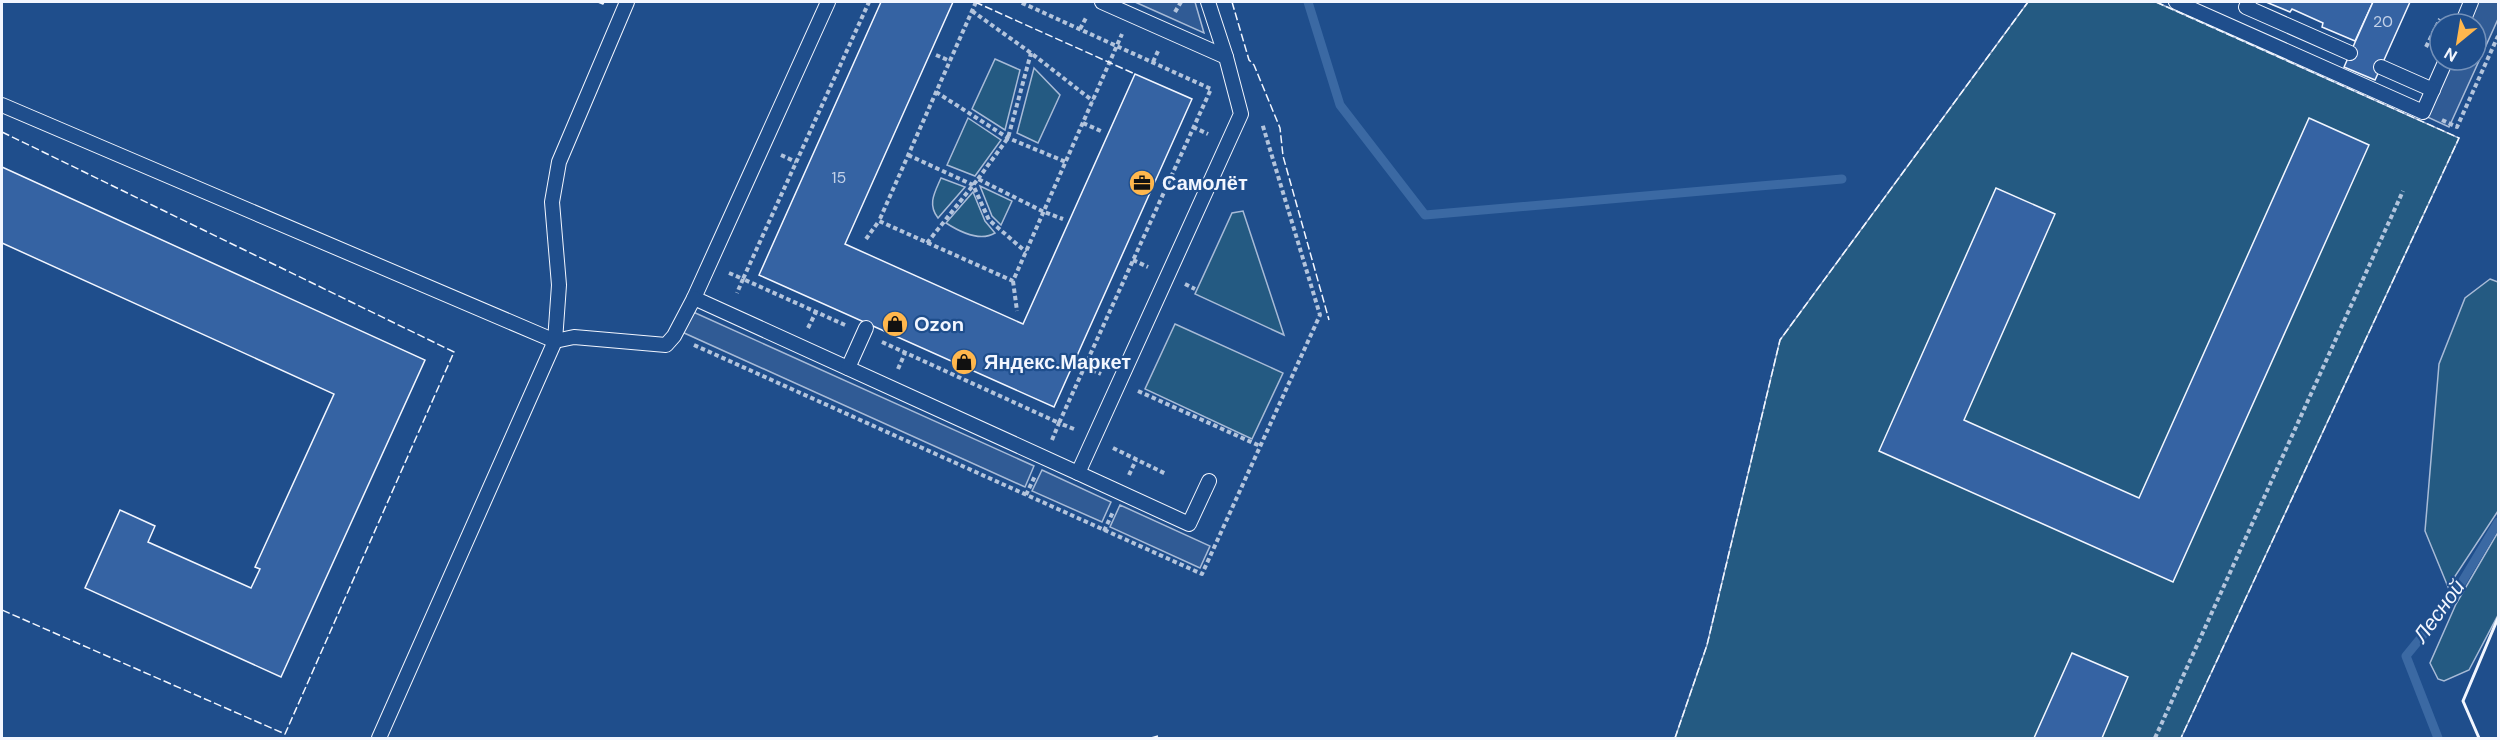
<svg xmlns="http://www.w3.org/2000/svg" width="2500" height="740" font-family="'DM Sans',sans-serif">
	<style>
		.green { fill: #245a82; stroke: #a8bbd7; stroke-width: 1.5 }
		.parking { fill: #305b95; stroke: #a8bbd7; stroke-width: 1.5 }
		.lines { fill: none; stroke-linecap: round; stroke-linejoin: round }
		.stream { stroke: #3b69a3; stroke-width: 9 }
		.building { fill: #3563a3; stroke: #f2f6ff; stroke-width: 1.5 }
		.lane-casing { stroke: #f2f6ff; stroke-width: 16 }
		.path { stroke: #b3c4dc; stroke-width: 4; stroke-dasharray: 4.5 3; stroke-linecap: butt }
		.lane { stroke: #1f4e8c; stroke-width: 14 }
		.fence { stroke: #f2f6ff; stroke-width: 1.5; stroke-dasharray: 8 3; stroke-linecap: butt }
		.wall { stroke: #f2f6ff; stroke-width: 3 }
		.labels { text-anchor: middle; stroke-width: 4.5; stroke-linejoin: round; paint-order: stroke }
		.number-label { font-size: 16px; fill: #c3d1e8 }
		.poi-label { font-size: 20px; font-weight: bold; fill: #f2f6ff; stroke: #1f4e8c; text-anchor: start }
		.water-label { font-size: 21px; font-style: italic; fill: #f2f6ff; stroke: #1f4e8c }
	</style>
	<rect width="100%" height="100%" fill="#1f4e8c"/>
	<!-- green -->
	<g class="green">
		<path d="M 2028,2 L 2156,2 L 2459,138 L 2181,738 L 1675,738 L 1707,645 L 1780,340 Z"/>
		<path d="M 995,59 L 1020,70 L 1005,130 L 972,109 Z"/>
		<path d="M 1034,68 L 1060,95 L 1038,143 L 1017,133 Z"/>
		<path d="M 968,118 L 1001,140 L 975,176 L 947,165 Z"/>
		<path d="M 941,178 L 965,187 L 938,218 C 927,204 935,192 941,178 Z"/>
		<path d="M 980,186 L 1012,201 L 1001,225 L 992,216 Z"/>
		<path d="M 973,192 L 985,221 L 995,233 C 980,242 960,232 946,223 Z"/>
		<path d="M 1243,211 L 1284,335 L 1195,294 L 1232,213 Z"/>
		<path d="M 2490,279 L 2498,282 L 2498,511 L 2448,587 L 2425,531 L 2439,364 L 2465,298 Z"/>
		<path d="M 1175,324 L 1283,373 L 1252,439 L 1145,389 Z"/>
		<path d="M 2498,532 L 2498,615 L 2469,670 L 2444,681 L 2438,679 L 2430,663 L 2456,604 Z"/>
	</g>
	<!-- parking -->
	<g class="parking">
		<path d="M 1135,2 L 1195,2 L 1204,33 Z"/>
		<path d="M 2475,2 L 2498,2 L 2498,19 L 2449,127 L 2423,115 L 2449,60 L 2476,60 L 2476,24 L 2465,24 Z"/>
		<path d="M 691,311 L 1034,466 L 1025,487 L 682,332 Z"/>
		<path d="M 1042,470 L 1111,502 L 1102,522 L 1032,491 Z"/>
		<path d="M 1120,505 L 1210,546 L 1200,568 L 1110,527 Z"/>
	</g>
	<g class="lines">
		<!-- stream -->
		<g class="stream">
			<path d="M 1308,2 L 1340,105 L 1425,215 L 1842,179"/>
			<path d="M 2438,738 L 2406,656 L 2450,602 L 2498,522"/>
		</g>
	</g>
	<!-- building -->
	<g class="building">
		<path d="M 881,2 L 953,2 L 845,244 L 1023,324 L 1135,74 L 1192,99 L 1054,407 L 759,275 Z"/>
		<path d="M 2266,2 L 2373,2 L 2355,41 L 2322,27 L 2323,23 L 2292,9 L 2290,12 Z"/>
		<path d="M 2373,2 L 2410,2 L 2375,80 L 2344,67 Z"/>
		<path d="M 2309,118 L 2369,145 L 2173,582 L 1879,451 L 1996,188 L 2055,214 L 1964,420 L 2139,498 Z"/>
		<path d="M 2,167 L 425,360 L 281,677 L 85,588 L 120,510 L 155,526 L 148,542 L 251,588 L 260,569 L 255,567 L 334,394 L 2,243 Z"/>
		<path d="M 2072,653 L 2128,677 L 2102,738 L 2034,738 Z"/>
	</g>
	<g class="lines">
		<!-- lane casing -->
		<g class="lane-casing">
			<g id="lane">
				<path d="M 828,2 L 694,298 L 1078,473 L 1241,114 L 1226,57 L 1102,2"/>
				<path d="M 1208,2 L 1226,57"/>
				<path d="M 2176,2 L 2423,112 L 2446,60"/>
				<path d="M 2249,2 L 2246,7 L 2350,53"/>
				<path d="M 2462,24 L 2471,2"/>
				<path d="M 2381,67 L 2433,90"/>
				<path d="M 2,105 L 555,341 L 574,337 L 666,345 L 674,336 L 694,298"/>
				<path d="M 848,368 L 866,328"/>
				<path d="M 1078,473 L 1189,524 L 1209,481"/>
				<path d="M 379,738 L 555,341 L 559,285 L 552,202 L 559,162 L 627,2"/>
			</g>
		</g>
		<!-- path -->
		<g class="path">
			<path d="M 976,2 L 879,221 L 1013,281 L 1122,34"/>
			<path d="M 972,11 L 1031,53 L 1093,101"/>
			<path d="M 1175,12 L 1181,2"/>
			<path d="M 1080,29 L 1087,16"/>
			<path d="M 2426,47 L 2440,19"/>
			<path d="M 936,55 L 950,61"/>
			<path d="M 1153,62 L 1159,49"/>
			<path d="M 936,92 L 1008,138 L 1066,162"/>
			<path d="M 2442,120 L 2457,127 L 2498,36"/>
			<path d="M 1083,123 L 1103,132"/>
			<path d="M 1193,127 L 1208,134"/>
			<path d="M 781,155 L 796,162"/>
			<path d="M 908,155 L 973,185 L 989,220 L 1026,252"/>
			<path d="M 978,179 L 1008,138 L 1031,53"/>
			<path d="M 866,239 L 879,221"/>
			<path d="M 927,243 L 978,179 L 1044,212 L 1063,219"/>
			<path d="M 1133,260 L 1148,267"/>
			<path d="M 729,273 L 743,279 L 737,293"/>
			<path d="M 1013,281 L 1017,311"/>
			<path d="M 1185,284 L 1195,289"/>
			<path d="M 845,325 L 743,279 L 869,2"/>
			<path d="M 808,328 L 816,312"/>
			<path d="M 882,342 L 1059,423 L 1211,89 L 1020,2"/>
			<path d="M 694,345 L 1202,574 L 1320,315 L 1262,123"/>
			<path d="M 1085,367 L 1101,374"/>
			<path d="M 898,369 L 905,353"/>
			<path d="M 1138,391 L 1260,446"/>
			<path d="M 1052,440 L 1059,423 L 1074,429"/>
			<path d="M 1113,448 L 1166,474"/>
			<path d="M 1129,475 L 1136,460"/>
			<path d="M 1026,495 L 1035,476"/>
			<path d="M 1104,531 L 1113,512"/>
			<path d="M 2155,738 L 2403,191"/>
		</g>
		<!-- lane -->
		<use href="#lane" class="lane"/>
		<!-- fence -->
		<g class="fence">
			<path d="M 598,2 L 603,4 L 604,2"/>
			<path d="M 975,2 L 1135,74"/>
			<path d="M 1232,2 L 1249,60 L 1254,65 L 1280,128 L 1283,156 L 1329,320"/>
			<path d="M 2156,2 L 2459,138 L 2181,738"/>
			<path d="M 2,132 L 454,352 L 285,734 L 2,610"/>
			<path d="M 1151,738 L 1158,736"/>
			<path d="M 1675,738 L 1707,645 L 1780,340 L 2028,2"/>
		</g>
		<!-- wall -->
		<path class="wall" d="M 2479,738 L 2463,701 L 2498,618"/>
	</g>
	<!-- icons -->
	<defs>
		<g id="office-disc" transform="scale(1.35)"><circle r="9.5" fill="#ffb74d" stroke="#1f4e8c"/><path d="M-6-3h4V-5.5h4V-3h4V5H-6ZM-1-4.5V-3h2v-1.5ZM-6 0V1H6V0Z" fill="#111"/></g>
		<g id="shop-disc" transform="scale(1.35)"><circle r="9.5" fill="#ffb74d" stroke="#1f4e8c"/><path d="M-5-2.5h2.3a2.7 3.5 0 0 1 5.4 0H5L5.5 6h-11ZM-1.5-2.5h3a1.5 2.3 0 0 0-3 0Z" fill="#111"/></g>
	</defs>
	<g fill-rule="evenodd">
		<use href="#office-disc" x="1142" y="183"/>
		<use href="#shop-disc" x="895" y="324"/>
		<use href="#shop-disc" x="964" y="362"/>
	</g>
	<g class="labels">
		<!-- number labels -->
		<g class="number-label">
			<text x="2383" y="27">20</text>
			<text x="839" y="183">15</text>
		</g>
		<!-- poi labels -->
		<g class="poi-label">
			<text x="1162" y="190">Самолёт</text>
			<text x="914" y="331">Ozon</text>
			<text x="984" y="369">Яндекс.Маркет</text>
		</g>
		<!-- water labels -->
		<g class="water-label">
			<text transform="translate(2439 611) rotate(-54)" y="7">Лесной</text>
		</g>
	</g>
	<!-- border -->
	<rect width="2500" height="740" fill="none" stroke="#f2f6ff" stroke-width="6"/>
	<!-- north arrow -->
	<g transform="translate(2458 42) rotate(210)"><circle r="28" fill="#1f4e8c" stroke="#7391ba" stroke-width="1.5"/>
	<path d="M0-4.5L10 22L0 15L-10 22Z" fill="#ffb74d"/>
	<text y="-9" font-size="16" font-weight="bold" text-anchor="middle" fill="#f2f6ff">N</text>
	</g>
</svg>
